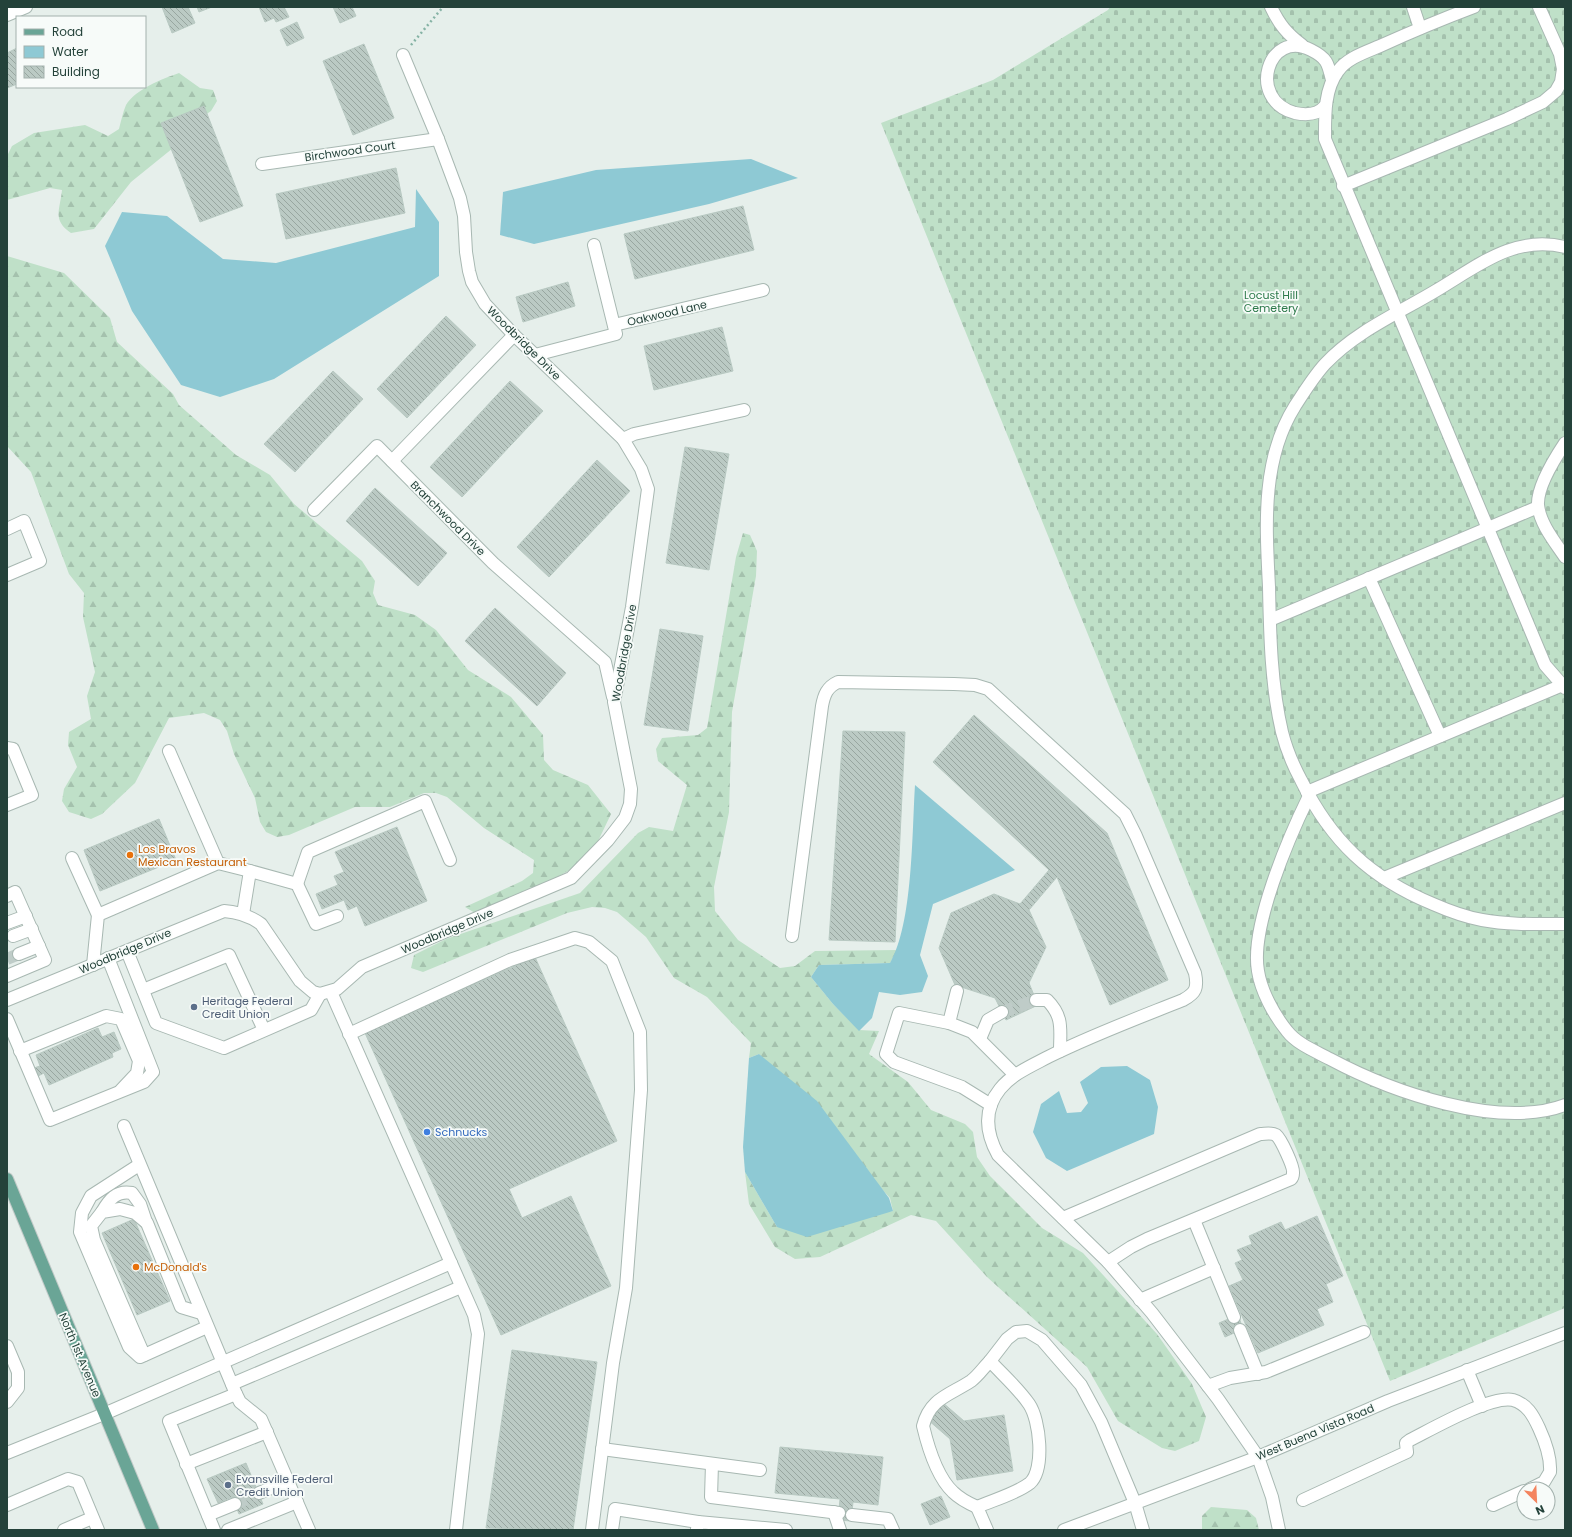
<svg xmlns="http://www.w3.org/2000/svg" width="1572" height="1537" font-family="Poppins,sans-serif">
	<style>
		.forest { fill: url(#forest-firs) }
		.cemetery { fill: url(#cemetery-stones) }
		.water { fill: #8ec9d4 }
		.building { fill: url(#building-back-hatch); stroke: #b8c9c2 }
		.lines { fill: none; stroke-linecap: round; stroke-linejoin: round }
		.minor-tunnel { stroke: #bfccc8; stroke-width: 12; stroke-dasharray: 12 6; stroke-linecap: butt }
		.minor-casing { stroke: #a8b8b2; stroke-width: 14 }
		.major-casing { stroke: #c2cac8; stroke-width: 14 }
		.path { stroke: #86b3a5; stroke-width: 2.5; stroke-dasharray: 2 3; stroke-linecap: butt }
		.minor { stroke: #fff; stroke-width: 12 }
		.major { stroke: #6aa596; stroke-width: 12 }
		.food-dot { fill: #e8710a; stroke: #f7fbf9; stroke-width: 1.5 }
		.service-dot { fill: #5c6f8a; stroke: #f7fbf9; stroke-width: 1.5 }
		.shop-dot { fill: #3f7fe0; stroke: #f7fbf9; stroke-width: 1.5 }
		.labels { text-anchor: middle; stroke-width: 3.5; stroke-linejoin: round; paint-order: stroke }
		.street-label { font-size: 11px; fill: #24423a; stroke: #f7fbf9 }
		.park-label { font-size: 11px; fill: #2d7a4b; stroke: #f7fbf9 }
		.food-label { font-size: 11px; fill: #c56008; stroke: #f7fbf9; text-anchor: start }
		.service-label { font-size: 11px; fill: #4e5e75; stroke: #f7fbf9; text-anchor: start }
		.shop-label { font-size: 11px; fill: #366cbe; stroke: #f7fbf9; text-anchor: start }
	</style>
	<defs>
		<pattern id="forest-firs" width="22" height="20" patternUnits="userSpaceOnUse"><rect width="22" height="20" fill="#bfe0c8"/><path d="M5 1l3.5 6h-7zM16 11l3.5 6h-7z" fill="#a4c1ad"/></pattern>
		<pattern id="cemetery-stones" width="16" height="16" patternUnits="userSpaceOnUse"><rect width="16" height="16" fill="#bfe0c8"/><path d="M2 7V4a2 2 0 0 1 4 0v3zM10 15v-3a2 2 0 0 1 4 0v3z" fill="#a4c1ad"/></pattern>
		<pattern id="building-back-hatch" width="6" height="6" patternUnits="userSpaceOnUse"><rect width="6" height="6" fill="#bbcac4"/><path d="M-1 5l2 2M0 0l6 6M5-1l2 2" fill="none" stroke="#98a6a0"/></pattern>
	</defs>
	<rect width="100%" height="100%" fill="#e6efeb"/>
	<!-- forest -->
	<g class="forest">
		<path d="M 179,73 L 200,88 L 213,90 L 217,101 L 211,111 L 192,124 L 178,144 L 131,182 L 94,229 L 71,233 C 52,220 60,210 62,190 L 50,188 L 7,200 L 7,156 L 12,146 L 34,133 L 85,125 L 108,136 L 119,129 C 121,121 123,112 126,105 C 136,89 162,79 179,73 Z"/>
		<path d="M 7,256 L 64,273 L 110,318 L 117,342 L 173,394 L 179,405 L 236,455 L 270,475 L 294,504 L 362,561 L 375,581 L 373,593 L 378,605 L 415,615 L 436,630 L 468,670 L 511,697 L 543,735 L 544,760 L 553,770 L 588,785 L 611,814 L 590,858 L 520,899 L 475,913 L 465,907 L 522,881 L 533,873 L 534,860 L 484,828 L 447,797 L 436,793 L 424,793 L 390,807 L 355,807 L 289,835 L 277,837 L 266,832 L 260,822 L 255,798 L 234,754 L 227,731 L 220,720 L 204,713 L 169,718 L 135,783 L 102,814 L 91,819 L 69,812 L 62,801 L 64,789 L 77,767 L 68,745 L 69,732 L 91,719 L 87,696 L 95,672 L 83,617 L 84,593 L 69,574 L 31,472 L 7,446 Z"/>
		<path d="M 743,533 L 750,535 L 757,551 L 756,576 L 732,712 L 729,812 L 714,887 L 715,911 L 738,940 L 780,968 L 795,966 L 815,951 L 897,950 L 890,963 L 819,965 L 811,977 L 833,1004 L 859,1030 L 879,1031 L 869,1054 L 908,1082 L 931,1110 L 965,1124 L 973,1132 L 977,1157 L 990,1176 L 1042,1228 L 1083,1253 L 1157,1334 L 1192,1384 L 1206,1417 L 1199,1441 L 1175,1451 L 1162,1448 L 1118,1421 L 1087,1367 L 987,1277 L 936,1221 L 911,1215 L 820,1257 L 795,1259 L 775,1247 L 749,1204 L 745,1172 L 777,1227 L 893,1211 L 890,1198 L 759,1054 L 749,1058 L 751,1043 L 707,997 L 674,978 L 646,937 L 617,912 L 605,908 L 592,907 L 567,913 L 423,972 L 411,968 L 414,955 L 446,939 L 580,893 L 638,833 L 649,827 L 673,831 L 687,785 L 658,761 L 656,749 L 662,738 L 698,735 L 707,728 L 736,557 Z"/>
		<path d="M 1211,1507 L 1247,1510 L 1256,1518 L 1259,1530 L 1202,1530 L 1202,1516 Z"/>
	</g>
	<!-- cemetery -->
	<path class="cemetery" d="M 1110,7 L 1565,7 L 1565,1308 L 1390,1381 L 881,123 L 993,80 L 1108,10 Z"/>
	<!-- water -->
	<g class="water">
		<path d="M 751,159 L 798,178 L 709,204 L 534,244 L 500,235 L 503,192 L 596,170 Z"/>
		<path d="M 416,189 L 439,222 L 439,276 L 274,379 L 220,397 L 181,385 L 132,311 L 105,246 L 122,212 L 167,216 L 223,259 L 276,263 L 415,227 Z"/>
		<path d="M 915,785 L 1015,870 L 933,904 L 920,955 L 928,976 L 922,992 L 900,995 L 879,992 L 872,1018 L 859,1031 L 833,1004 L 811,977 L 819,965 L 890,963 C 913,924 912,832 915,785 Z"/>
		<path d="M 759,1054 L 817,1101 L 889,1198 L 893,1211 L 807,1237 L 777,1227 L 745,1172 L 743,1147 L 749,1058 Z"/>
		<path d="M 1127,1066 L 1150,1080 L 1158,1107 L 1154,1134 L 1067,1171 L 1046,1158 L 1033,1132 L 1041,1104 L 1059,1091 L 1067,1113 L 1081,1112 L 1088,1103 L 1080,1082 L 1101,1067 Z"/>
	</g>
	<!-- building -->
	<g class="building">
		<path d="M 162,7 L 188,7 L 195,23 L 172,33 Z"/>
		<path d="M 197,7 L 212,7 L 199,12 Z"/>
		<path d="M 259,7 L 284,7 L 289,17 L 276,22 L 274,18 L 265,22 Z"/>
		<path d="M 333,7 L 352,7 L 356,16 L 340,23 Z"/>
		<path d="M 297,22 L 304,38 L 287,46 L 280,30 Z"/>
		<path d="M 364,44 L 394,118 L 353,135 L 323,61 Z"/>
		<path d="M 17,48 L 17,84 L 7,88 L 7,53 Z"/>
		<path d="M 204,106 L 243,206 L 200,222 L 161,123 Z"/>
		<path d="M 396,168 L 405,213 L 286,239 L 276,194 Z"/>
		<path d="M 743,206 L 754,250 L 635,279 L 624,234 Z"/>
		<path d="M 568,282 L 575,306 L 523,322 L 516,297 Z"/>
		<path d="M 446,316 L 476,345 L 407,418 L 377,389 Z"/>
		<path d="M 722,327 L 733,371 L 654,390 L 644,346 Z"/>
		<path d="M 333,371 L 363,399 L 295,472 L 264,444 Z"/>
		<path d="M 510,381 L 543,411 L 462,497 L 430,467 Z"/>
		<path d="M 685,447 L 729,454 L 709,570 L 666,563 Z"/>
		<path d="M 597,460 L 630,491 L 549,577 L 517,547 Z"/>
		<path d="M 375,488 L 447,553 L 418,586 L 346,521 Z"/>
		<path d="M 495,608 L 566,673 L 537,706 L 465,641 Z"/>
		<path d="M 660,629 L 703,636 L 688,731 L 644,725 Z"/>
		<path d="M 974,715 L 1107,833 L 1168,980 L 1110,1005 L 1057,877 L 1029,910 L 1046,947 L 1029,983 L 1038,1005 L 1006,1020 L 995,998 L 955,985 L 939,948 L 951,913 L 994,894 L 1020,904 L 1049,870 L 933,762 Z"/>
		<path d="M 843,731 L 905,732 L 895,942 L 829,940 Z"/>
		<path d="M 159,819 L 176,860 L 100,891 L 84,850 Z"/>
		<path d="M 397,827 L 427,901 L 365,926 L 357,906 L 348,910 L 344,900 L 322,909 L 316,894 L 338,885 L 334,876 L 344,872 L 335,852 Z"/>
		<path d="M 535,957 L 617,1141 L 509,1189 L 522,1218 L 571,1196 L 611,1286 L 501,1335 L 365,1033 Z"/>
		<path d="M 98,1028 L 102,1037 L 114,1032 L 121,1049 L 112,1053 L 113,1057 L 49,1085 L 44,1073 L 38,1076 L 34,1068 L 40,1066 L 36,1055 Z"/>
		<path d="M 1317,1216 L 1343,1276 L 1326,1284 L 1333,1302 L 1317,1309 L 1324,1325 L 1258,1353 L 1229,1286 L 1243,1280 L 1235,1263 L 1242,1260 L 1237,1250 L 1252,1244 L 1249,1236 L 1281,1222 L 1285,1230 Z"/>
		<path d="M 134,1219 L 170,1301 L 137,1315 L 102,1233 Z"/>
		<path d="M 1238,1315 L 1243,1329 L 1225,1337 L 1219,1323 Z"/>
		<path d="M 512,1350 L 597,1362 L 573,1530 L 486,1528 Z"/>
		<path d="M 942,1402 L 964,1421 L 1004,1415 L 1013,1471 L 957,1480 L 950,1439 L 927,1419 Z"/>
		<path d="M 780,1447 L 883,1457 L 878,1505 L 853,1502 L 851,1521 L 838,1520 L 840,1499 L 775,1493 Z"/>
		<path d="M 246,1463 L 263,1504 L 239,1514 L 232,1497 L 218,1503 L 207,1479 Z"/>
		<path d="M 941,1496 L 950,1517 L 930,1525 L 921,1504 Z"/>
	</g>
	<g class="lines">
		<!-- minor-tunnel -->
		<g class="minor-tunnel">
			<path d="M 7,959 L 19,954"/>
			<path d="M 1002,1012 L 1036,1000"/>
			<path d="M 235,1504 L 259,1493"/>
		</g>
		<!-- minor casing -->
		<g class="minor-casing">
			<g id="minor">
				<path d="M 1271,7 C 1279,24 1287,34 1302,45"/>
				<path d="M 1413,7 L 1420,28"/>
				<path d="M 1474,7 C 1442,19 1411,32 1380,46 C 1366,52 1347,58 1338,71 C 1324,90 1325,116 1325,139 L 1545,665 L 1565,688"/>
				<path d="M 7,15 L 26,7"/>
				<path d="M 1325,106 C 1317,116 1305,115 1295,113 C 1246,100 1268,28 1311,50 C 1327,58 1328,63 1332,80"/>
				<path d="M 262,164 L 438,139"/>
				<path d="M 1343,186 L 1507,119 L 1543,102 L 1556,91 L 1561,82 L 1563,69 L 1560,54 L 1539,7"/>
				<path d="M 1565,247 C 1514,235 1479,265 1437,290 C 1399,313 1356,331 1325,364 C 1314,376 1304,392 1295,406 C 1261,460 1266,526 1269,587 C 1270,635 1271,685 1282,732 C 1286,748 1293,765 1301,780 C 1331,841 1370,878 1433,904 C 1449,911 1465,917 1482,920 C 1509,925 1538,924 1565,924"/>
				<path d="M 614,325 L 763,290"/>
				<path d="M 535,355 L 616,334 L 594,245"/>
				<path d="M 623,439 L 634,434 L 744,410"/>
				<path d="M 1565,443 C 1555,458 1537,487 1538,505 C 1540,524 1555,542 1565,557"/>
				<path d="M 392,461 L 514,335"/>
				<path d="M 314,510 L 377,446 L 493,563 L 605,662 L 613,697"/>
				<path d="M 7,529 L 24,521 L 40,561 L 7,575"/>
				<path d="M 1369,578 L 1440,736"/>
				<path d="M 1270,620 L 1538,507"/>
				<path d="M 7,748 L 13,749 L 32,795 L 7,805"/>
				<path d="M 169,751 L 218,863"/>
				<path d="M 1307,792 L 1565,684"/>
				<path d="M 1309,796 C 1289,837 1250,927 1258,971 C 1261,991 1274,1015 1287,1031 C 1297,1044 1315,1051 1330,1059 C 1390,1091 1498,1130 1565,1105"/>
				<path d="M 72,858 L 98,915"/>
				<path d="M 250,871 L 297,884 L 316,924 L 337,916"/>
				<path d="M 1384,878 L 1565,803"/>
				<path d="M 297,884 L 308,852 L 425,801 L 450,860"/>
				<path d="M 7,896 L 15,892 L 45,960 L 7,976"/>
				<path d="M 7,923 L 26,916"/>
				<path d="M 13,936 L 32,929"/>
				<path d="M 792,936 L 822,706 C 824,695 827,687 838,682 L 954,684 L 975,685 L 988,689 L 1125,814 L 1136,836 L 1195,973 C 1198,988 1196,993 1183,1000 C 1138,1018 1092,1035 1048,1057 C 1031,1066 1012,1074 1000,1089 C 983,1110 986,1133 998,1155 L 1108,1262 L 1152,1313 L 1218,1399 L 1258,1457 L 1272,1497 L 1279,1530"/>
				<path d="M 127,951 L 156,1023 L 224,1048 L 311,1010 L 320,994"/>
				<path d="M 19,954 L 39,946"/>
				<path d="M 93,965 L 98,915 L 218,863 L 250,871 L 243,914"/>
				<path d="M 143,990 L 229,955 L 264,1030"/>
				<path d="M 331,992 L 474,1315 L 478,1334 L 456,1530"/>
				<path d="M 7,1000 L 224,911 C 239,912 250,916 261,924 L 300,981 L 313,992 L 320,994 L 337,989 L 362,967 L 571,878 L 608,840 L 625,818 L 630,804 L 631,789 L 614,702 L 632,607 L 648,489 L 641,469 L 623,439 L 514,335 L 485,304 L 472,282 L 469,271 L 466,252 L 464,216 L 460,198 L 438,139 L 403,55"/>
				<path d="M 1036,1000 L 1047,1000 C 1064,1017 1060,1030 1060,1051"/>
				<path d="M 7,1019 L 50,1120 L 144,1082 L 153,1072 L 108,958"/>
				<path d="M 949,1023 L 957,991"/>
				<path d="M 349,1034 L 510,960 L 575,938 L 589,942 L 612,961 L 640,1032 L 641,1090 L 626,1288 L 613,1363 L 592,1530"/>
				<path d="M 980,1039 L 988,1020 L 1002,1012"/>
				<path d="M 20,1051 L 106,1016 L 121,1019 L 139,1061 L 137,1073 L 121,1090"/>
				<path d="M 991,1105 L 962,1087 L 894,1062 L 886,1054 L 899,1013 L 949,1023 L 972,1032 L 1015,1075"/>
				<path d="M 124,1126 L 236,1394 L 240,1402 L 261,1419 L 309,1530"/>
				<path d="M 139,1165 L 91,1196 L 82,1213 L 80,1232 L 129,1347 L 140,1357 L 207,1327"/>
				<path d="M 102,1212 C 109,1200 116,1190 132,1193 L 140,1204 L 146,1222"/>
				<path d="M 1063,1218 L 1260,1134 C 1265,1134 1271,1132 1276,1135 C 1281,1139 1294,1167 1293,1173 C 1293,1175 1292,1178 1291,1179 L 1147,1239 L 1131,1247 L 1108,1262"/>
				<path d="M 1194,1220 L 1234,1317"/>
				<path d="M 1140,1300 L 1214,1268"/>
				<path d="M 1240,1330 L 1258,1374"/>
				<path d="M 7,1346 L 18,1372 L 18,1388 L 7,1402"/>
				<path d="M 144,1355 L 94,1240 L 91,1226 L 102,1212 L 120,1209 L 135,1213 L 147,1223 L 181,1307 L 201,1313"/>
				<path d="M 1467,1370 L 1482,1406"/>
				<path d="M 232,1384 L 461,1287"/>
				<path d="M 1208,1386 L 1230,1378 L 1266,1372 L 1364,1332"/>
				<path d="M 602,1449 L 760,1470"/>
				<path d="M 7,1453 L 104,1414 L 451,1263"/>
				<path d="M 186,1464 L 267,1432"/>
				<path d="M 712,1464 L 711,1497 L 839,1513"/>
				<path d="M 259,1493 L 288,1481"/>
				<path d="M 1303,1500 L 1407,1452 L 1406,1443 L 1410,1440 C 1432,1429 1491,1395 1513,1400 C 1527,1404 1533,1415 1539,1428 C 1545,1441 1551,1458 1550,1472 L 1544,1482 L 1530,1489"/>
				<path d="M 7,1505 L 68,1479 L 78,1482 L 98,1530"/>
				<path d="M 1493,1505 L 1524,1491"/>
				<path d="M 977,1507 C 968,1503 960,1499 953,1492 C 937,1477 928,1447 923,1426 C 930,1398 950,1395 971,1381 C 978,1376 984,1367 990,1361"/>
				<path d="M 834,1512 L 840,1530"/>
				<path d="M 208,1515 L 235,1504"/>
				<path d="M 852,1515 L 888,1519 L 893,1530"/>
				<path d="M 697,1529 L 698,1522 L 786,1530"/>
				<path d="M 64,1530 L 92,1518"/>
				<path d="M 214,1530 L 169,1421 L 236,1394"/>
				<path d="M 228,1530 L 297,1502"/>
				<path d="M 612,1530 L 615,1509 L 698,1522"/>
				<path d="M 987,1530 L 977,1507 C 993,1500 1016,1494 1030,1483 C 1045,1469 1040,1420 1029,1404 C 1018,1388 1003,1375 990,1361 L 1007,1339 L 1016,1332 L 1027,1331 L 1042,1340 L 1081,1385 L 1101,1422 L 1135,1503 L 1143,1530"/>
				<path d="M 1064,1530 L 1258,1457 L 1388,1401 L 1565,1333"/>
			</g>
		</g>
		<!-- major casing -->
		<g class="major-casing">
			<path id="major" d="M 7,1179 L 153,1530"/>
		</g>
		<!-- path -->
		<path class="path" d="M 411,45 L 443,7"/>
		<!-- minor -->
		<use href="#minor" class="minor"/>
		<!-- major -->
		<use href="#major" class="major"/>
	</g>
	<!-- markers -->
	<g class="food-dot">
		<circle cx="130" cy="855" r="4"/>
		<circle cx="136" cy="1267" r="4"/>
	</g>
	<g class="service-dot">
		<circle cx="194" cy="1007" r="4"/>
		<circle cx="228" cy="1485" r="4"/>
	</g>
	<circle class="shop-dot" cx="427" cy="1132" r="4"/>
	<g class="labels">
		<!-- street labels -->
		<g class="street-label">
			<text transform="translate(350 151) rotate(-8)" y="4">Birchwood Court</text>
			<text transform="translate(667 313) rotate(-13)" y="4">Oakwood Lane</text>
			<text transform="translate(524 343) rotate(45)" y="4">Woodbridge Drive</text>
			<text transform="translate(448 518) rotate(45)" y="4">Branchwood Drive</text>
			<text transform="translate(624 653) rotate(-80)" y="4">Woodbridge Drive</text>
			<text transform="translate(447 931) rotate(-23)" y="4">Woodbridge Drive</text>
			<text transform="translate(125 951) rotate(-23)" y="4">Woodbridge Drive</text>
			<text transform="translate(80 1355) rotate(67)" y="4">North 1st Avenue</text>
			<text transform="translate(1315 1432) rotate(-23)" y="4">West Buena Vista Road</text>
		</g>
		<!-- park labels -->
		<g class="park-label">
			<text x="1271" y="299">Locust Hill<tspan x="1271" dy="13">Cemetery</tspan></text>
		</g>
		<!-- food labels -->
		<g class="food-label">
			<text x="138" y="853">Los Bravos<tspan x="138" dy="13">Mexican Restaurant</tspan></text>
			<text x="144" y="1271">McDonald's</text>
		</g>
		<!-- service labels -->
		<g class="service-label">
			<text x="202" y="1005">Heritage Federal<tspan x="202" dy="13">Credit Union</tspan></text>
			<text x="236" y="1483">Evansville Federal<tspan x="236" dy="13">Credit Union</tspan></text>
		</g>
		<!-- shop labels -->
		<g class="shop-label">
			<text x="435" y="1136">Schnucks</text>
		</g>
	</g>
	<!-- border -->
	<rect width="1572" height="1537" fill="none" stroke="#24423a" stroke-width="16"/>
	<!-- legend -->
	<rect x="16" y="16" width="130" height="72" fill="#f7fbf9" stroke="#a3b1ad"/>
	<rect x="24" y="29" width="20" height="6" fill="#6aa596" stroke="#a3b1ad"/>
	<text x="52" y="36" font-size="12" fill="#24423a">Road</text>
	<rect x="24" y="46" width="20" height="12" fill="#8ec9d4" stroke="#a3b1ad"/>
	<text x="52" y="56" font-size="12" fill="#24423a">Water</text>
	<rect x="24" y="66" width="20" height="12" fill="url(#building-back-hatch)" stroke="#a3b1ad"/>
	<text x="52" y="76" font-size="12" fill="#24423a">Building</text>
	<!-- north arrow -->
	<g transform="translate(1536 1501) rotate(156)"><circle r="19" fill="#f7fbf9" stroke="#a3b1ad"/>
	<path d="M0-3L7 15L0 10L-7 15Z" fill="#f4845f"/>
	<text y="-6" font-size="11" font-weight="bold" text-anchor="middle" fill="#24423a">N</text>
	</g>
</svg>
